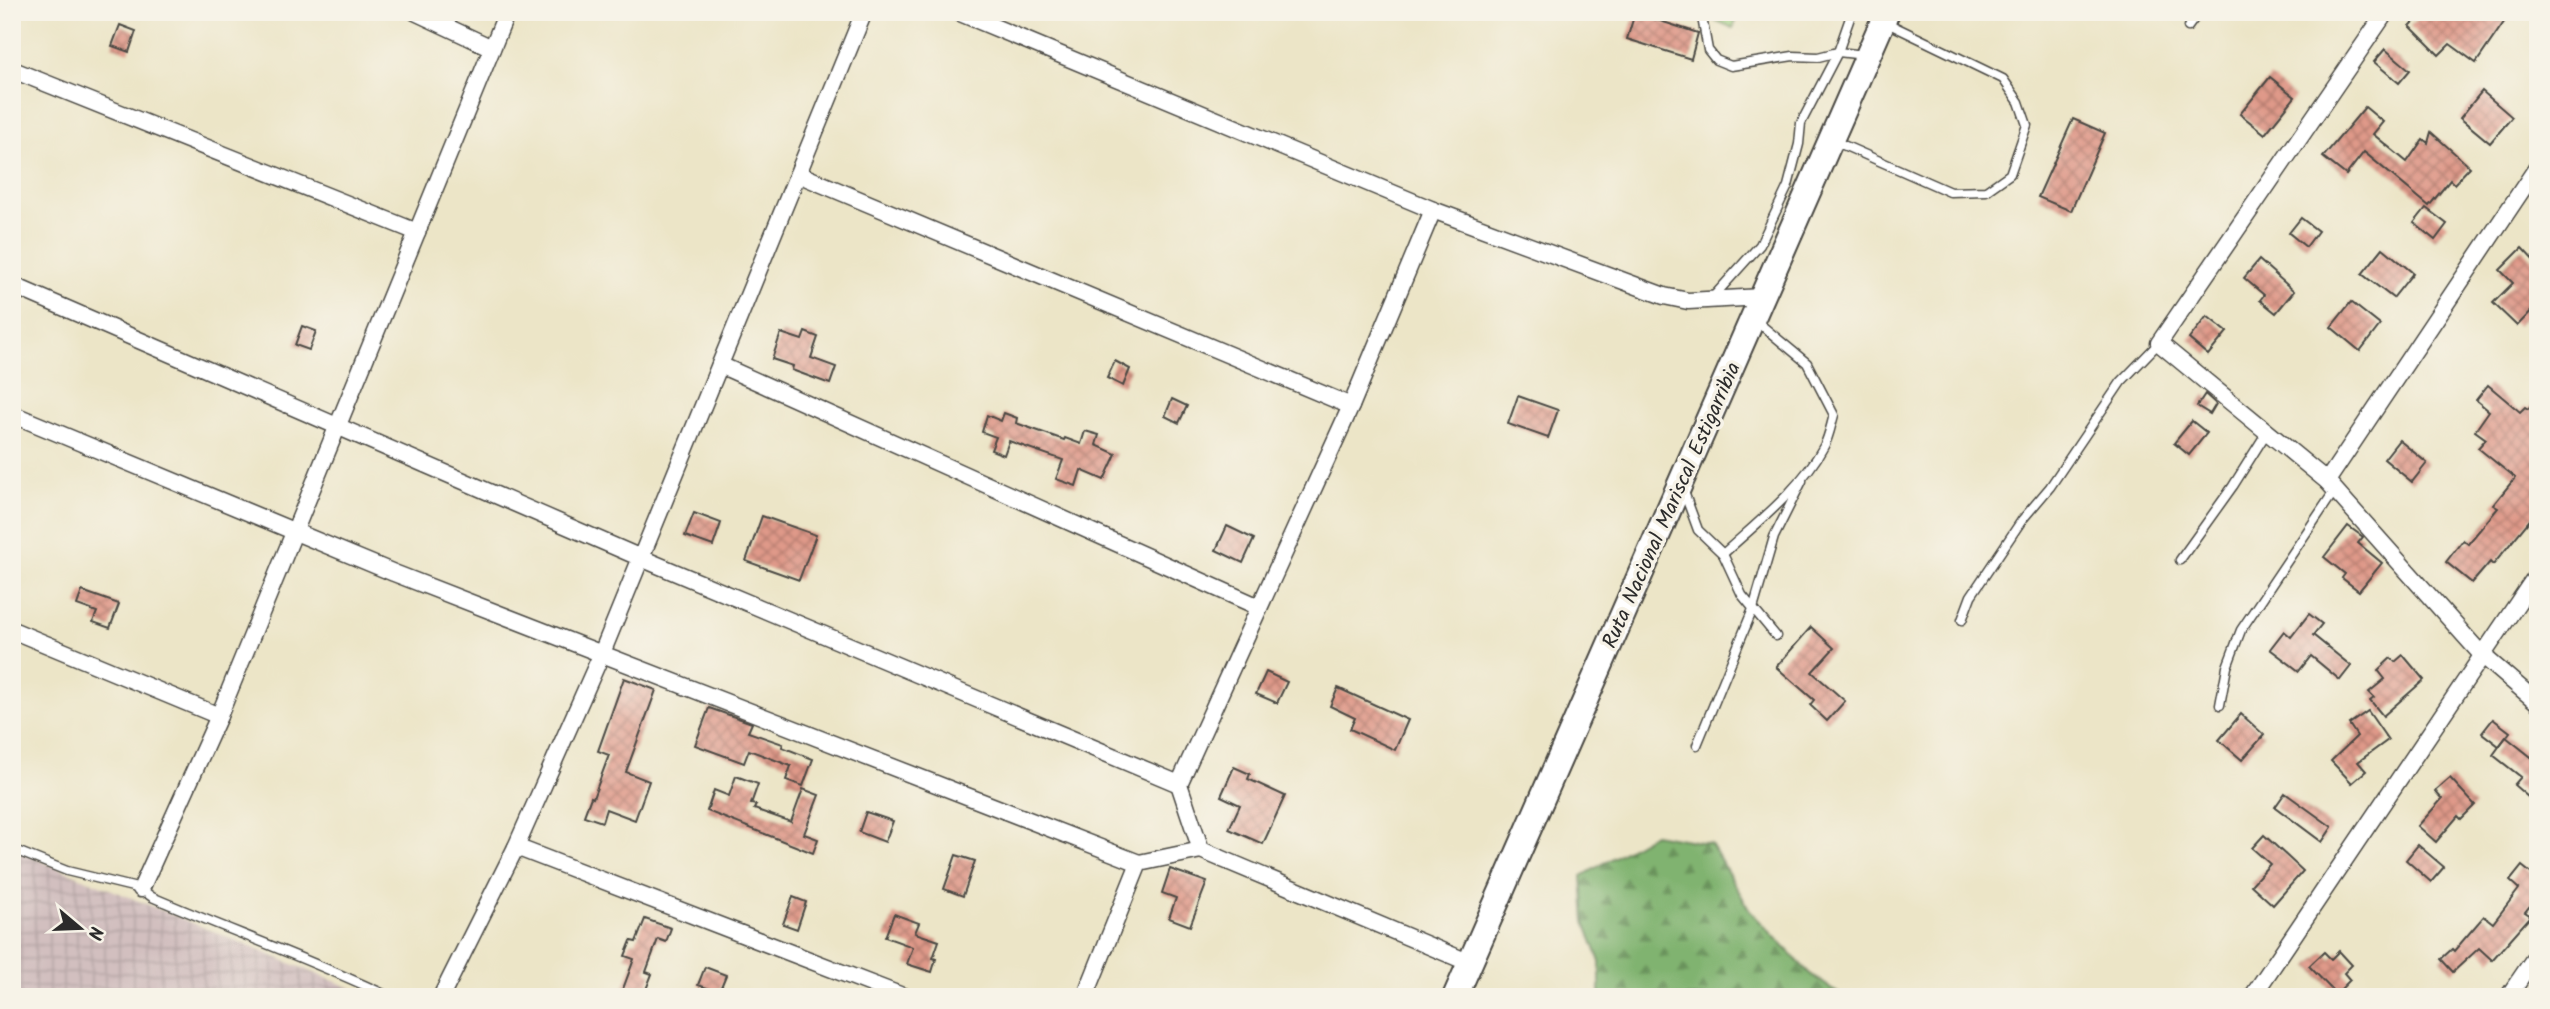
<svg xmlns="http://www.w3.org/2000/svg" width="2550" height="1009" font-family="Kalam,sans-serif">
	<style>
		.industrial { fill: url(#industrial-grid) }
		.forest { fill: url(#forest-firs); stroke: #566f4d; stroke-width: 2 }
		.garden { fill: #a0d181; stroke: #667e56; stroke-width: 2 }
		.building { fill: url(#building-cross-hatch) }
		.lines { fill: none; stroke-linecap: round; stroke-linejoin: round }
		.lane-casing { stroke: #484742; stroke-width: 11 }
		.street-casing { stroke: #484742; stroke-width: 19 }
		.primary-casing { stroke: #484742; stroke-width: 28 }
		.lane { stroke: #fff; stroke-width: 8 }
		.street { stroke: #fff; stroke-width: 16 }
		.primary { stroke: #fff; stroke-width: 24 }
		.labels { text-anchor: middle; stroke-width: 7; stroke-linejoin: round; paint-order: stroke }
		.street-label { font-size: 21px; fill: #2b2b2b; stroke: #f7f3e8 }
	</style>
	<defs>
		<pattern id="industrial-grid" width="8" height="8" patternUnits="userSpaceOnUse" patternTransform="scale(1.75)"><rect width="8" height="8" fill="#d2bfbf"/><path d="M0 4h8M4 0v8" fill="none" stroke="#b4a4a4"/></pattern>
		<pattern id="forest-firs" width="22" height="20" patternUnits="userSpaceOnUse" patternTransform="scale(1.75)"><rect width="22" height="20" fill="#80b36f"/><path d="M5 1l3.5 6h-7zM16 11l3.5 6h-7z" fill="#69925b"/></pattern>
		<pattern id="building-cross-hatch" width="8" height="8" patternUnits="userSpaceOnUse" patternTransform="scale(1.75)"><rect width="8" height="8" fill="#df9989"/><path d="M0 0l8 8M0 8l8-8" fill="none" stroke="#b57d70"/></pattern>
	</defs>
	<rect width="100%" height="100%" fill="#f7f3e8"/>
	<filter id="ink" filterUnits="userSpaceOnUse"><feTurbulence type="fractalNoise" baseFrequency=".0143" numOctaves="2"/><feDisplacementMap in="SourceGraphic" scale="14" xChannelSelector="R" yChannelSelector="G"/><feConvolveMatrix kernelMatrix="1 2 1 2 8 2 1 2 1" color-interpolation-filters="sRGB"/></filter>
	<filter id="wash" filterUnits="userSpaceOnUse"><feTurbulence type="fractalNoise" baseFrequency=".00686" numOctaves="4" result="noise"/><feDisplacementMap in="SourceGraphic" scale="28" xChannelSelector="R" yChannelSelector="G"/><feGaussianBlur stdDeviation="1.57" result="paint"/><feColorMatrix in="noise" values="0 0 0 0 0 0 0 0 0 0 0 0 0 0 0 0 0 1.4 0 .05"/><feComposite in="paint" operator="in"/></filter>
	<g filter="url(#wash)">
		<rect width="100%" height="100%" fill="#ece5c7"/>
		<!-- industrial -->
		<path class="industrial" d="M 12,849 L 373,997 L 12,997 Z"/>
		<!-- forest -->
		<path class="forest" d="M 1654,834 L 1711,844 L 1751,912 L 1809,973 L 1843,997 L 1600,997 L 1600,962 L 1585,922 L 1582,876 Z"/>
		<!-- garden -->
		<path class="garden" d="M 1697,12 L 1740,12 L 1733,28 Z"/>
		<g id="blocks">
			<!-- building -->
			<g class="building">
				<path d="M 2424,12 L 2511,12 L 2476,63 L 2450,44 L 2439,55 L 2410,26 Z"/>
				<path d="M 1635,13 L 1698,33 L 1691,59 L 1627,39 Z"/>
				<path d="M 120,25 L 136,31 L 129,52 L 112,46 Z"/>
				<path d="M 2385,49 L 2410,70 L 2399,83 L 2374,62 Z"/>
				<path d="M 2270,77 L 2295,97 L 2265,134 L 2240,114 Z"/>
				<path d="M 2482,91 L 2512,117 L 2490,143 L 2460,118 Z"/>
				<path d="M 2365,107 L 2383,122 L 2373,134 L 2407,162 L 2423,139 L 2428,143 L 2431,132 L 2470,167 L 2454,184 L 2450,180 L 2429,206 L 2364,152 L 2346,175 L 2323,157 Z"/>
				<path d="M 2073,119 L 2105,133 L 2071,211 L 2038,197 Z"/>
				<path d="M 2426,208 L 2447,224 L 2435,240 L 2414,223 Z"/>
				<path d="M 2301,218 L 2318,231 L 2306,247 L 2289,233 Z"/>
				<path d="M 2383,248 L 2413,273 L 2393,298 L 2362,274 Z"/>
				<path d="M 2522,248 L 2538,265 L 2538,304 L 2517,326 L 2493,303 L 2513,283 L 2500,270 Z"/>
				<path d="M 2259,260 L 2294,291 L 2276,313 L 2260,300 L 2264,295 L 2244,278 Z"/>
				<path d="M 2351,302 L 2380,325 L 2360,351 L 2331,327 Z"/>
				<path d="M 2207,316 L 2227,332 L 2208,355 L 2189,339 Z"/>
				<path d="M 302,326 L 316,331 L 309,350 L 295,345 Z"/>
				<path d="M 805,332 L 818,337 L 811,358 L 836,367 L 830,384 L 792,370 L 793,366 L 772,359 L 781,333 L 802,340 Z"/>
				<path d="M 1115,361 L 1130,369 L 1123,386 L 1107,378 Z"/>
				<path d="M 2488,385 L 2520,412 L 2525,407 L 2528,409 L 2538,397 L 2538,510 L 2493,565 L 2490,562 L 2472,583 L 2446,562 L 2463,540 L 2468,544 L 2498,508 L 2493,505 L 2515,478 L 2478,448 L 2486,439 L 2475,431 L 2489,411 L 2476,400 Z"/>
				<path d="M 2205,394 L 2216,404 L 2210,414 L 2197,406 Z"/>
				<path d="M 1518,396 L 1558,410 L 1548,438 L 1508,424 Z"/>
				<path d="M 1172,399 L 1187,406 L 1179,423 L 1165,416 Z"/>
				<path d="M 1004,413 L 1017,418 L 1016,423 L 1064,440 L 1065,438 L 1081,444 L 1085,431 L 1099,435 L 1096,445 L 1116,454 L 1104,480 L 1081,470 L 1076,486 L 1056,479 L 1063,460 L 1009,441 L 1004,455 L 991,450 L 996,437 L 982,432 L 987,415 L 1001,421 Z"/>
				<path d="M 2192,421 L 2207,433 L 2189,455 L 2174,443 Z"/>
				<path d="M 2399,440 L 2427,463 L 2412,482 L 2384,459 Z"/>
				<path d="M 694,513 L 721,523 L 713,546 L 685,536 Z"/>
				<path d="M 762,516 L 816,535 L 799,580 L 746,561 Z"/>
				<path d="M 1227,526 L 1254,539 L 1243,563 L 1216,550 Z"/>
				<path d="M 2348,526 L 2363,537 L 2358,543 L 2382,563 L 2359,591 L 2342,578 L 2345,574 L 2324,557 Z"/>
				<path d="M 82,591 L 119,604 L 110,628 L 93,622 L 97,612 L 77,605 Z"/>
				<path d="M 2309,614 L 2322,624 L 2313,635 L 2351,666 L 2340,680 L 2311,656 L 2299,671 L 2270,649 L 2284,631 L 2291,637 Z"/>
				<path d="M 1811,627 L 1834,648 L 1812,672 L 1845,701 L 1827,721 L 1810,705 L 1814,700 L 1776,667 Z"/>
				<path d="M 2403,655 L 2424,680 L 2383,716 L 2370,700 L 2374,697 L 2369,692 L 2385,679 L 2378,670 L 2391,658 L 2395,662 Z"/>
				<path d="M 1266,672 L 1287,682 L 1277,703 L 1256,694 Z"/>
				<path d="M 624,678 L 656,690 L 626,772 L 649,781 L 635,820 L 606,809 L 602,822 L 584,816 L 591,797 L 593,798 L 609,755 L 598,751 Z"/>
				<path d="M 1338,688 L 1408,720 L 1395,750 L 1350,729 L 1355,718 L 1330,706 Z"/>
				<path d="M 709,708 L 752,723 L 748,732 L 783,744 L 782,747 L 813,759 L 803,786 L 786,780 L 791,766 L 749,750 L 744,763 L 695,745 Z"/>
				<path d="M 2368,711 L 2388,740 L 2358,762 L 2366,771 L 2352,783 L 2331,761 L 2357,736 L 2349,724 Z"/>
				<path d="M 2241,714 L 2264,735 L 2242,760 L 2219,740 Z"/>
				<path d="M 2493,719 L 2510,732 L 2499,746 L 2482,733 Z"/>
				<path d="M 2506,737 L 2535,760 L 2538,756 L 2538,790 L 2535,788 L 2528,797 L 2514,785 L 2521,777 L 2493,755 Z"/>
				<path d="M 1234,767 L 1250,774 L 1248,779 L 1285,796 L 1263,844 L 1229,829 L 1240,805 L 1221,796 Z"/>
				<path d="M 736,776 L 758,784 L 751,804 L 756,805 L 754,809 L 791,822 L 803,789 L 819,795 L 804,834 L 818,839 L 813,853 L 707,811 L 714,790 L 729,796 Z"/>
				<path d="M 2450,778 L 2475,805 L 2461,819 L 2458,816 L 2436,842 L 2418,826 L 2442,799 L 2435,791 Z"/>
				<path d="M 2285,793 L 2332,827 L 2322,842 L 2275,807 Z"/>
				<path d="M 866,812 L 893,821 L 885,842 L 859,832 Z"/>
				<path d="M 2264,835 L 2303,871 L 2273,905 L 2251,885 L 2270,864 L 2252,848 Z"/>
				<path d="M 2418,845 L 2444,867 L 2431,882 L 2406,860 Z"/>
				<path d="M 956,855 L 975,861 L 963,896 L 944,889 Z"/>
				<path d="M 2522,866 L 2538,879 L 2538,896 L 2525,912 L 2531,916 L 2492,960 L 2479,948 L 2453,972 L 2441,959 L 2452,949 L 2454,951 L 2484,916 L 2493,923 L 2519,889 L 2510,881 Z"/>
				<path d="M 1170,869 L 1207,882 L 1190,926 L 1169,918 L 1176,898 L 1162,893 Z"/>
				<path d="M 793,897 L 806,902 L 797,929 L 783,924 Z"/>
				<path d="M 894,914 L 919,923 L 915,933 L 939,941 L 933,958 L 936,959 L 932,972 L 907,964 L 913,947 L 885,937 Z"/>
				<path d="M 645,919 L 671,928 L 666,942 L 658,939 L 646,972 L 652,974 L 643,997 L 620,997 L 634,959 L 625,956 L 631,941 L 636,942 Z"/>
				<path d="M 2339,951 L 2352,965 L 2344,973 L 2350,980 L 2336,994 L 2309,966 L 2324,952 L 2331,959 Z"/>
				<path d="M 705,967 L 726,975 L 719,992 L 698,985 Z"/>
			</g>
		</g>
	</g>
	<g filter="url(#ink)">
		<use href="#blocks" fill-opacity="0" stroke="#484742" stroke-width="2"/>
		<g class="lines">
			<!-- lane casing -->
			<g class="lane-casing">
				<g id="lane">
					<path d="M 1701,12 L 1708,50 L 1716,60 L 1731,66 L 1793,56 L 1818,57 L 1838,52 L 1865,55"/>
					<path d="M 2188,27 L 2199,12"/>
					<path d="M 1834,141 L 1950,192 L 1986,191 L 2010,174 L 2027,125 L 2019,102 L 2003,79 L 1885,22"/>
					<path d="M 1713,297 L 1760,245 L 1788,186 L 1799,144 L 1801,123 L 1838,52 L 1852,12"/>
					<path d="M 1684,492 L 1698,530 L 1723,554 L 1742,595 L 1776,636"/>
					<path d="M 1723,554 C 1758,522 1801,489 1824,446 C 1829,437 1831,425 1834,415 L 1807,363 L 1755,320"/>
					<path d="M 2180,560 L 2233,486 L 2267,432"/>
					<path d="M 1962,620 L 1971,596 L 2022,520 L 2050,487 L 2121,382 L 2159,343"/>
					<path d="M 2220,705 L 2227,667 L 2241,630 L 2335,490"/>
					<path d="M 1697,745 L 1753,609 L 1774,537 L 1802,481"/>
					<path d="M 12,849 L 67,871 L 141,889 L 152,897 C 231,931 312,960 390,997"/>
					<path d="M 1326,997 L 1327,996"/>
				</g>
			</g>
			<!-- street casing -->
			<g class="street-casing">
				<g id="street">
					<path d="M 415,12 L 492,48"/>
					<path d="M 958,12 L 1433,210 L 1664,296 L 1688,301 L 1762,297"/>
					<path d="M 2386,12 L 2159,343 L 2327,481 L 2481,654 L 2538,703"/>
					<path d="M 13,70 L 417,232"/>
					<path d="M 798,174 L 1351,406"/>
					<path d="M 12,285 L 641,558 L 1179,784"/>
					<path d="M 720,365 L 1259,607"/>
					<path d="M 12,414 L 394,573 L 1139,863"/>
					<path d="M 2327,481 L 2538,166"/>
					<path d="M 12,630 L 219,716"/>
					<path d="M 516,847 L 905,997"/>
					<path d="M 1201,850 L 1179,784 L 1351,406 L 1433,210"/>
					<path d="M 141,889 L 219,716 L 507,12"/>
					<path d="M 441,997 L 516,847 L 602,653 L 864,12"/>
					<path d="M 1085,997 L 1139,863 L 1201,850 L 1470,963"/>
					<path d="M 2252,997 L 2538,573"/>
					<path d="M 2508,997 L 2538,953"/>
				</g>
			</g>
			<!-- primary casing -->
			<g class="primary-casing">
				<path id="primary" d="M 1455,997 L 1887,12"/>
			</g>
			<!-- lane -->
			<use href="#lane" class="lane"/>
			<!-- street -->
			<use href="#street" class="street"/>
			<!-- primary -->
			<use href="#primary" class="primary"/>
		</g>
	</g>
	<g class="labels">
		<!-- street labels -->
		<g class="street-label">
			<text transform="translate(1671 505) rotate(-66)" y="7">Ruta Nacional Mariscal Estigarribia</text>
		</g>
	</g>
	<!-- margin -->
	<rect width="2550" height="1009" fill="none" stroke="#f7f3e8" stroke-width="42"/>
	<!-- north arrow -->
	<g transform="translate(80 928) rotate(109)" stroke="#f7f3e8" stroke-width="5" paint-order="stroke">
	<path d="M0-5L12 26L0 18L-12 26Z" fill="#2b2b2b"/>
	<text y="-10" font-size="19" font-weight="bold" text-anchor="middle" fill="#2b2b2b">N</text>
	</g>
</svg>
